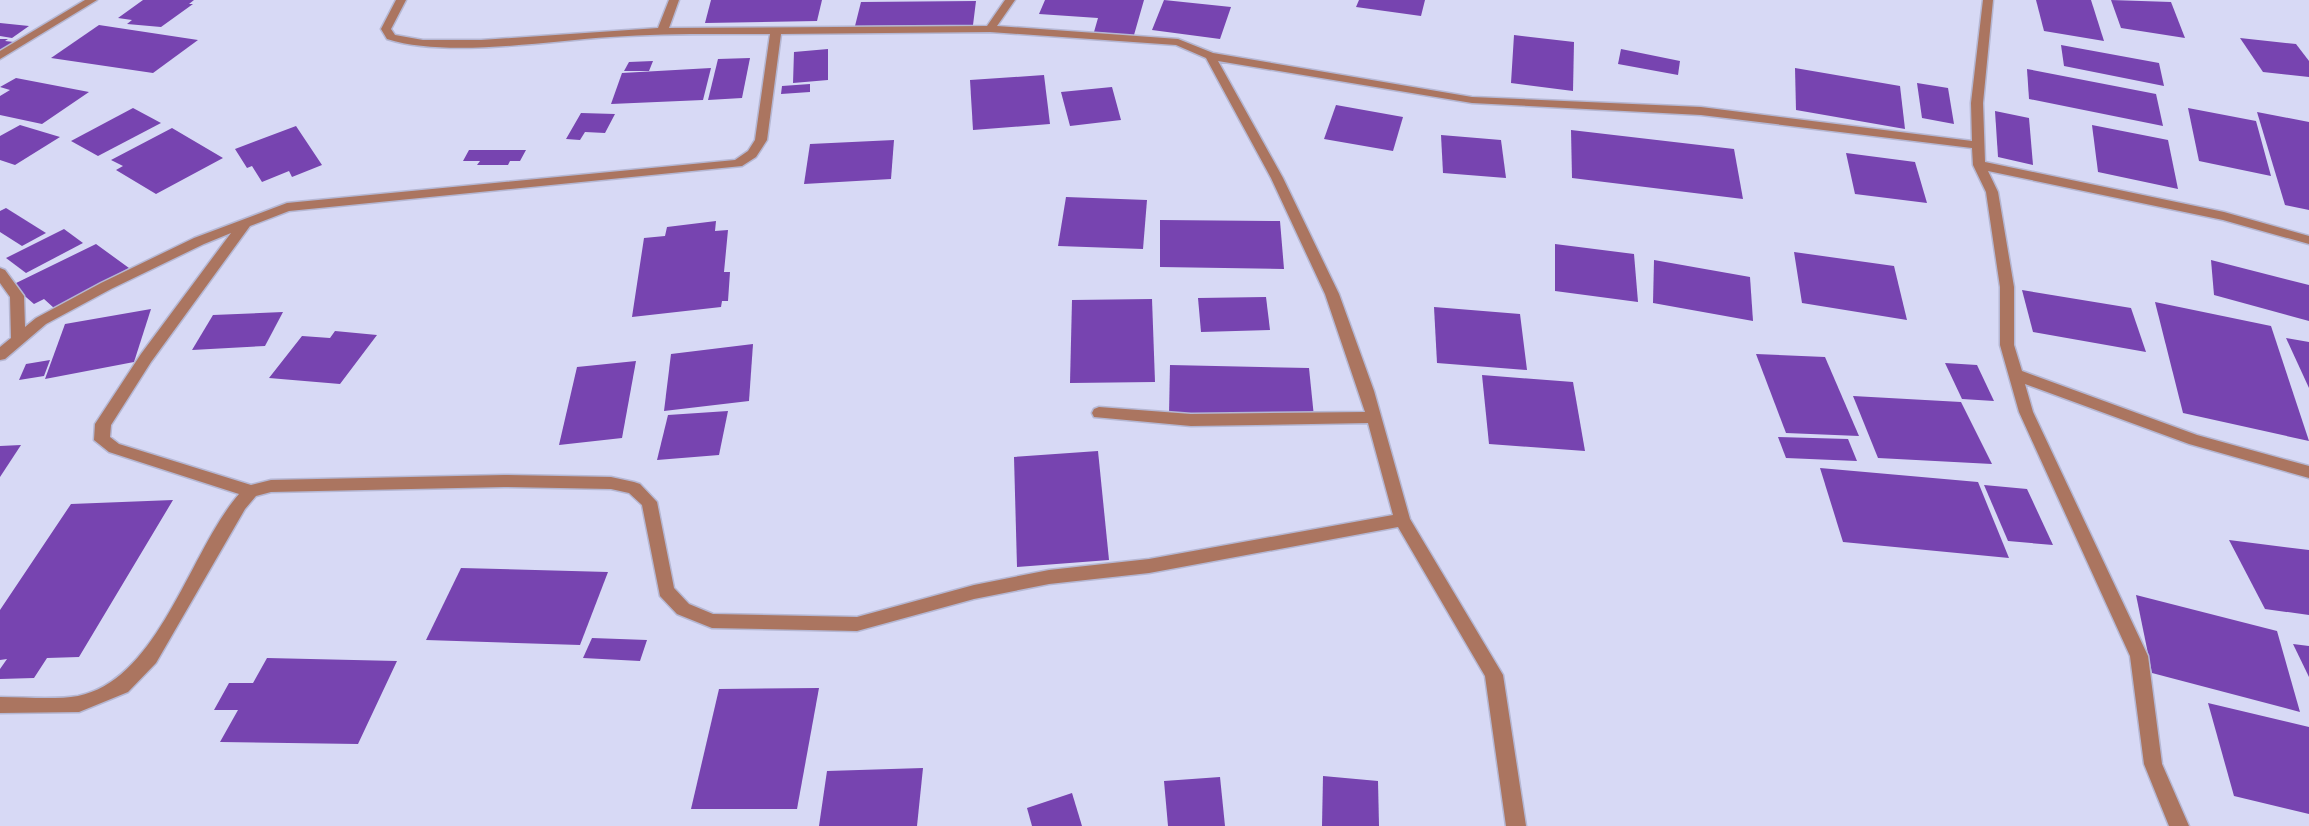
<svg xmlns="http://www.w3.org/2000/svg" width="2309" height="826" font-family="'IBM Plex Sans',sans-serif">
	<style>
		.building { fill: #7744b0 }
		.lines { fill: none; stroke-linecap: round; stroke-linejoin: round }
		.minor-casing { stroke: #b5b7d3; stroke-width: 3 }
		.minor { fill: #ab7560; fill-rule: evenodd }
	</style>
	<rect width="100%" height="100%" fill="#d7d9f5"/>
	<!-- building -->
	<g class="building">
		<path d="M 143,0 L 194,0 L 189,4 L 193,4 L 161,27 L 127,24 L 132,20 L 118,18 Z"/>
		<path d="M 711,0 L 822,0 L 817,21 L 705,23 Z"/>
		<path d="M 1045,0 L 1144,0 L 1134,35 L 1094,32 L 1098,18 L 1039,14 Z"/>
		<path d="M 1164,0 L 1231,7 L 1220,39 L 1152,30 Z"/>
		<path d="M 1359,0 L 1425,0 L 1421,16 L 1356,7 Z"/>
		<path d="M 2036,0 L 2091,0 L 2104,41 L 2044,31 Z"/>
		<path d="M 2111,0 L 2171,2 L 2185,38 L 2121,28 Z"/>
		<path d="M 976,1 L 973,25 L 855,26 L 861,2 Z"/>
		<path d="M 0,23 L 29,26 L 12,38 L 0,36 Z"/>
		<path d="M 99,25 L 198,40 L 153,73 L 51,58 Z"/>
		<path d="M 1514,35 L 1574,42 L 1573,91 L 1511,83 Z"/>
		<path d="M 2240,38 L 2296,44 L 2309,61 L 2309,77 L 2263,72 Z"/>
		<path d="M 0,39 L 8,39 L 5,41 L 14,42 L 0,53 Z"/>
		<path d="M 2061,45 L 2159,63 L 2164,86 L 2064,66 Z"/>
		<path d="M 828,49 L 828,80 L 793,83 L 794,52 Z"/>
		<path d="M 1621,49 L 1680,61 L 1678,75 L 1618,64 Z"/>
		<path d="M 750,58 L 742,98 L 708,100 L 718,59 Z"/>
		<path d="M 653,61 L 649,71 L 624,71 L 629,62 Z"/>
		<path d="M 711,68 L 703,100 L 611,104 L 622,73 Z"/>
		<path d="M 1795,68 L 1900,86 L 1905,129 L 1796,110 Z"/>
		<path d="M 2027,69 L 2156,94 L 2163,126 L 2029,99 Z"/>
		<path d="M 1044,75 L 1050,124 L 973,130 L 970,80 Z"/>
		<path d="M 16,78 L 89,92 L 42,124 L 0,115 L 0,96 L 10,90 L 0,87 Z"/>
		<path d="M 1917,83 L 1948,88 L 1954,124 L 1922,118 Z"/>
		<path d="M 810,84 L 810,92 L 781,94 L 782,86 Z"/>
		<path d="M 1112,87 L 1121,120 L 1070,126 L 1061,92 Z"/>
		<path d="M 1336,105 L 1403,117 L 1393,151 L 1324,139 Z"/>
		<path d="M 133,108 L 161,123 L 98,156 L 71,141 Z"/>
		<path d="M 2188,108 L 2256,121 L 2271,176 L 2199,161 Z"/>
		<path d="M 1995,111 L 2029,118 L 2033,165 L 1998,157 Z"/>
		<path d="M 2257,112 L 2309,122 L 2309,210 L 2285,205 Z"/>
		<path d="M 581,113 L 615,114 L 605,133 L 585,132 L 580,140 L 566,139 Z"/>
		<path d="M 20,125 L 60,137 L 15,165 L 0,160 L 0,136 Z"/>
		<path d="M 2092,125 L 2168,140 L 2178,189 L 2098,172 Z"/>
		<path d="M 296,126 L 322,165 L 292,177 L 289,171 L 262,182 L 252,166 L 247,168 L 235,149 Z"/>
		<path d="M 172,128 L 223,158 L 156,194 L 116,170 L 123,166 L 111,160 Z"/>
		<path d="M 1571,130 L 1734,149 L 1743,199 L 1572,178 Z"/>
		<path d="M 1441,135 L 1501,140 L 1506,178 L 1443,173 Z"/>
		<path d="M 894,140 L 891,179 L 804,184 L 810,144 Z"/>
		<path d="M 469,150 L 526,150 L 520,161 L 510,161 L 508,165 L 477,165 L 480,161 L 463,161 Z"/>
		<path d="M 1846,153 L 1915,162 L 1927,203 L 1855,194 Z"/>
		<path d="M 1066,197 L 1147,200 L 1143,249 L 1058,246 Z"/>
		<path d="M 6,208 L 46,233 L 22,246 L 0,232 L 0,211 Z"/>
		<path d="M 1160,220 L 1280,221 L 1284,269 L 1160,267 Z"/>
		<path d="M 716,221 L 715,231 L 728,230 L 724,272 L 730,272 L 728,301 L 722,301 L 721,307 L 632,317 L 644,238 L 665,236 L 667,227 Z"/>
		<path d="M 64,229 L 83,243 L 26,273 L 6,258 Z"/>
		<path d="M 96,244 L 129,268 L 54,308 L 44,299 L 34,304 L 12,285 Z"/>
		<path d="M 1555,244 L 1634,254 L 1638,302 L 1555,291 Z"/>
		<path d="M 1794,252 L 1894,266 L 1907,320 L 1802,303 Z"/>
		<path d="M 1654,260 L 1750,277 L 1753,321 L 1653,303 Z"/>
		<path d="M 2211,260 L 2309,285 L 2309,321 L 2214,295 Z"/>
		<path d="M 2022,290 L 2131,308 L 2146,352 L 2033,332 Z"/>
		<path d="M 1266,297 L 1270,330 L 1201,332 L 1198,298 Z"/>
		<path d="M 1152,299 L 1155,382 L 1070,383 L 1072,300 Z"/>
		<path d="M 2155,302 L 2271,326 L 2309,441 L 2183,413 Z"/>
		<path d="M 1434,307 L 1520,314 L 1527,370 L 1437,363 Z"/>
		<path d="M 151,309 L 134,362 L 45,379 L 65,324 Z"/>
		<path d="M 283,312 L 265,346 L 192,350 L 213,315 Z"/>
		<path d="M 335,331 L 377,335 L 340,384 L 269,378 L 302,336 L 330,338 Z"/>
		<path d="M 2286,338 L 2309,342 L 2309,388 Z"/>
		<path d="M 753,344 L 749,401 L 664,411 L 671,354 Z"/>
		<path d="M 1756,354 L 1825,357 L 1859,436 L 1786,433 Z"/>
		<path d="M 50,360 L 44,376 L 19,380 L 26,364 Z"/>
		<path d="M 636,361 L 622,438 L 559,445 L 577,367 Z"/>
		<path d="M 1945,363 L 1977,365 L 1994,401 L 1962,399 Z"/>
		<path d="M 1170,365 L 1309,368 L 1314,417 L 1169,414 Z"/>
		<path d="M 1482,375 L 1573,382 L 1585,451 L 1489,444 Z"/>
		<path d="M 1853,396 L 1961,402 L 1992,464 L 1878,458 Z"/>
		<path d="M 728,411 L 719,455 L 657,460 L 668,415 Z"/>
		<path d="M 1778,437 L 1848,439 L 1857,461 L 1786,458 Z"/>
		<path d="M 21,445 L 0,477 L 0,446 Z"/>
		<path d="M 1098,451 L 1109,560 L 1017,567 L 1014,457 Z"/>
		<path d="M 1820,468 L 1978,482 L 2009,558 L 1843,542 Z"/>
		<path d="M 1984,485 L 2027,489 L 2053,545 L 2008,541 Z"/>
		<path d="M 173,500 L 79,657 L 47,658 L 34,678 L 0,679 L 0,669 L 7,659 L 0,660 L 0,610 L 71,504 Z"/>
		<path d="M 2229,540 L 2309,550 L 2309,615 L 2265,609 Z"/>
		<path d="M 461,568 L 608,572 L 580,645 L 426,640 Z"/>
		<path d="M 2136,595 L 2277,631 L 2300,712 L 2152,673 Z"/>
		<path d="M 592,638 L 647,640 L 640,661 L 583,658 Z"/>
		<path d="M 2293,644 L 2309,646 L 2309,677 Z"/>
		<path d="M 267,658 L 397,661 L 358,744 L 220,742 L 238,710 L 214,710 L 229,683 L 253,683 Z"/>
		<path d="M 819,688 L 797,809 L 691,809 L 719,689 Z"/>
		<path d="M 2208,703 L 2309,727 L 2309,814 L 2234,796 Z"/>
		<path d="M 923,768 L 917,826 L 819,826 L 827,771 Z"/>
		<path d="M 1323,776 L 1378,781 L 1379,826 L 1322,826 Z"/>
		<path d="M 1220,777 L 1225,826 L 1168,826 L 1164,781 Z"/>
		<path d="M 1072,793 L 1082,826 L 1032,826 L 1027,808 Z"/>
	</g>
	<g class="lines">
		<!-- minor casing -->
		<g class="minor-casing">
			<g id="minor">
				<path d="M 85,0 L 97,0 L 0,59 L 0,51 Z"/>
				<path d="M 396,0 L 406,0 L 391,29 L 395,35 L 423,40 L 481,40 L 658,28 L 669,0 L 679,0 L 669,28 L 987,26 L 1005,0 L 1015,0 L 997,26 L 1178,39 L 1213,53 L 1472,97 L 1701,107 L 1972,141 L 1971,103 L 1983,0 L 1993,0 L 1983,103 L 1985,162 L 2224,212 L 2309,236 L 2309,244 L 2223,220 L 1988,171 L 1998,192 L 2014,287 L 2014,345 L 2022,371 L 2197,435 L 2309,466 L 2309,478 L 2189,444 L 2025,384 L 2033,412 L 2148,656 L 2162,764 L 2189,826 L 2169,826 L 2144,764 L 2130,656 L 2019,412 L 2000,345 L 2000,287 L 1986,192 L 1973,165 L 1972,148 L 1701,115 L 1472,103 L 1218,61 L 1283,178 L 1339,294 L 1374,391 L 1410,519 L 1503,675 L 1526,826 L 1506,826 L 1485,676 L 1398,527 L 1149,573 L 1049,584 L 974,599 L 857,631 L 712,628 L 677,614 L 660,596 L 642,505 L 629,493 L 611,489 L 504,487 L 271,492 L 256,496 L 245,509 L 156,663 L 128,692 L 79,712 L 0,713 L 0,697 C 24,697 55,700 78,696 C 159,680 190,550 239,494 L 109,452 L 94,440 L 95,424 L 141,354 L 231,233 L 204,244 L 111,289 L 46,324 L 5,359 L 0,360 L 0,347 L 11,338 L 10,297 L 0,283 L 0,268 L 5,270 L 24,296 L 25,327 L 36,318 L 101,283 L 194,238 L 287,203 L 735,160 L 748,151 L 755,140 L 770,34 C 717,34 663,33 610,37 C 546,41 447,58 387,39 L 381,29 ZM 990,32 L 1176,45 L 1206,58 L 1271,178 L 1325,294 L 1365,412 L 1191,414 L 1099,407 L 1094,409 L 1092,413 L 1094,417 L 1191,426 L 1368,423 L 1393,515 L 1149,559 L 1049,570 L 974,585 L 857,617 L 713,614 L 689,604 L 674,588 L 657,502 L 640,484 L 634,482 L 611,477 L 504,475 L 271,480 L 251,485 L 119,444 L 110,437 L 111,425 L 151,362 L 250,226 L 289,211 L 742,166 L 756,157 L 767,140 L 781,34 Z"/>
			</g>
		</g>
		<!-- minor -->
		<use href="#minor" class="minor"/>
	</g>
</svg>
